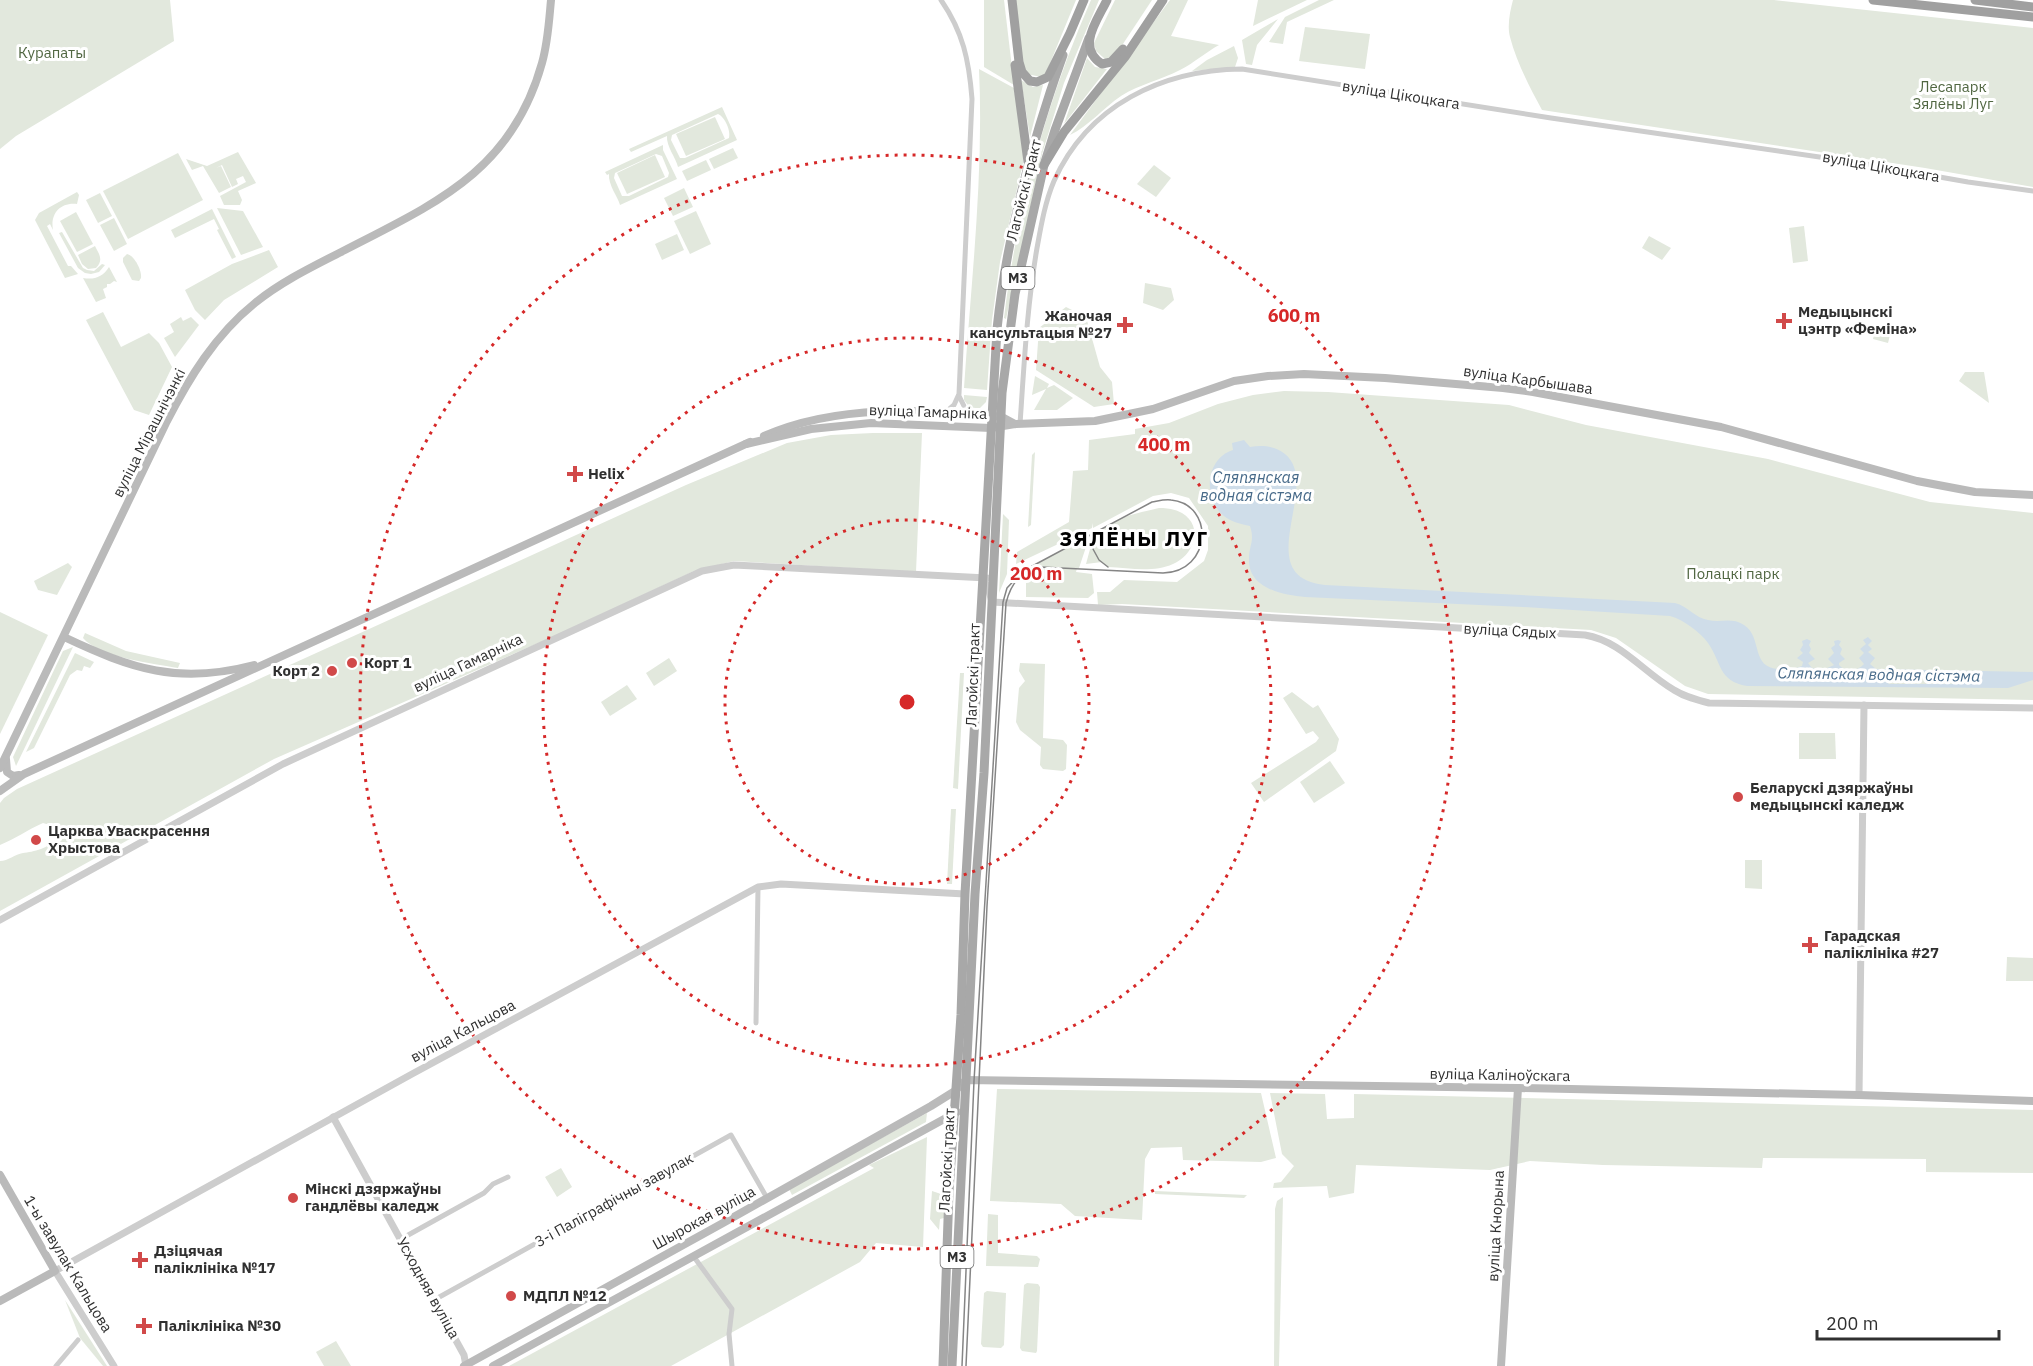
<svg xmlns="http://www.w3.org/2000/svg" width="2033" height="1366" font-family="'IBM Plex Sans',sans-serif">
	<style>
		.green { fill: #e2e8dd; fill-rule: evenodd }
		.water { fill: #cfdde9; fill-rule: evenodd }
		.lines { fill: none; stroke-linecap: round; stroke-linejoin: round }
		.minor { stroke: #cdcdcd; stroke-width: 5 }
		.tertiary { stroke: #cdcdcd; stroke-width: 7 }
		.secondary { stroke: #bababa; stroke-width: 8 }
		.primary { stroke: #a8a8a8; stroke-width: 9 }
		.trunk { stroke: #a0a0a0; stroke-width: 9 }
		.tram { stroke: #858585; stroke-width: 1.5 }
		.ring { fill: none; stroke: #d62828; stroke-width: 3; stroke-dasharray: 3 6 }
		.poi-dot { fill: #d14949; stroke: #fff; stroke-width: 2 }
		.labels { text-anchor: middle; stroke-width: 6; stroke-linejoin: round; paint-order: stroke }
		.shield { fill: #fff; stroke: #6e6e6e; stroke-width: 1.5 }
		.shield-label { font-size: 14px; font-weight: bold; fill: #303030 }
		.park-label { font-size: 15px; fill: #516742; stroke: #fff }
		.street-label { font-size: 15px; fill: #303030; stroke: #fff }
		.poi-label { font-size: 15px; font-weight: bold; fill: #303030; stroke: #fff; text-anchor: start }
		.water-label { font-size: 16px; font-style: italic; fill: #476a89; stroke: #fff }
		.district-label { font-size: 21px; font-weight: bold; letter-spacing: 1.5px; fill: #000; stroke: #fff }
		.centre { fill: #d62828; stroke: #fff; stroke-width: 3 }
		.ring-label { font-size: 18px; text-anchor: middle; font-weight: bold; fill: #d62828; stroke: #fff; stroke-width: 6; stroke-linejoin: round; paint-order: stroke }
	</style>
	<rect width="100%" height="100%" fill="#fff"/>
	<!-- green -->
	<g class="green">
		<path d="M 0,0 L 170,0 L 174,41 L 16,136 L 0,149 Z"/>
		<path d="M 984,0 L 1004,0 L 1014,85 L 984,67 Z"/>
		<path d="M 1015,0 L 1076,0 L 1046,73 L 1041,77 L 1027,74 L 1023,63 Z"/>
		<path d="M 1091,0 L 1099,0 L 1064,83 L 1042,154 L 1006,319 L 1004,318 C 1017,209 1047,100 1091,0 Z"/>
		<path d="M 1115,0 L 1152,0 L 1117,53 L 1110,58 L 1105,59 L 1096,51 L 1094,43 Z"/>
		<path d="M 1170,0 L 1188,0 L 1171,36 L 1219,45 C 1206,52 1194,63 1180,70 C 1161,80 1140,84 1121,96 C 1103,108 1089,126 1070,135 Z"/>
		<path d="M 1258,0 L 1307,0 L 1253,26 Z"/>
		<path d="M 1319,0 L 1334,0 L 1287,22 L 1283,44 L 1269,42 L 1285,17 Z"/>
		<path d="M 1513,0 L 1774,0 L 2033,28 L 2033,187 L 1925,168 L 1542,110 C 1530,88 1516,61 1510,37 C 1507,26 1510,11 1513,0 Z"/>
		<path d="M 1278,19 L 1257,45 L 1252,65 L 1246,64 L 1242,40 Z"/>
		<path d="M 1305,27 L 1370,34 L 1365,69 L 1299,61 Z"/>
		<path d="M 1234,46 L 1238,58 L 1235,67 L 1192,71 L 1207,60 Z"/>
		<path d="M 1087,58 L 1095,67 L 1107,69 L 1064,124 Z"/>
		<path d="M 979,69 L 1014,88 L 1023,149 L 1023,163 L 1000,262 L 992,320 L 987,390 L 964,388 C 971,282 984,175 979,69 Z"/>
		<path d="M 1021,80 L 1033,87 L 1043,85 L 1030,137 Z"/>
		<path d="M 722,107 L 737,140 L 678,167 C 676,158 666,146 667,136 L 631,152 L 629,149 ZM 718,114 C 725,117 731,131 729,138 L 685,158 L 680,158 L 671,140 L 672,135 Z"/>
		<path d="M 715,117 L 725,139 L 686,156 L 676,134 Z"/>
		<path d="M 663,145 L 663,150 L 677,179 L 620,205 C 618,197 608,185 609,174 L 607,175 L 605,172 ZM 656,154 L 662,156 L 669,173 L 668,177 L 629,196 L 622,196 L 614,178 L 615,173 Z"/>
		<path d="M 733,148 L 738,158 L 714,169 L 709,159 Z"/>
		<path d="M 238,152 L 256,183 L 238,191 L 242,200 L 240,205 L 224,205 L 220,196 L 246,182 L 243,176 L 236,179 L 238,184 L 232,187 L 222,165 L 216,168 L 221,166 L 231,187 L 219,193 L 203,166 L 192,170 L 186,159 L 207,166 Z"/>
		<path d="M 178,153 L 203,200 L 128,239 L 103,191 Z"/>
		<path d="M 655,155 L 665,177 L 627,194 L 617,173 Z"/>
		<path d="M 706,160 L 711,170 L 687,181 L 682,171 Z"/>
		<path d="M 1154,165 L 1171,178 L 1156,197 L 1137,184 Z"/>
		<path d="M 684,188 L 693,207 L 673,216 L 664,198 Z"/>
		<path d="M 77,192 L 79,195 L 77,204 C 60,202 50,214 53,230 L 50,224 L 47,226 L 68,266 L 71,266 L 78,274 L 65,278 L 35,220 L 39,213 Z"/>
		<path d="M 100,193 L 112,216 L 98,223 L 86,200 Z"/>
		<path d="M 217,208 L 243,211 L 263,247 L 241,255 Z"/>
		<path d="M 212,209 L 236,257 L 232,259 L 217,230 L 219,229 L 214,219 L 175,238 L 171,230 Z"/>
		<path d="M 696,211 L 711,244 L 690,254 L 674,221 Z"/>
		<path d="M 76,212 L 93,244 L 77,252 L 60,221 Z"/>
		<path d="M 114,218 L 127,244 L 114,251 L 100,225 Z"/>
		<path d="M 1804,226 L 1808,261 L 1793,263 L 1789,228 Z"/>
		<path d="M 62,232 L 83,268 L 87,270 L 94,271 L 102,264 L 105,265 L 99,272 L 91,274 L 85,273 L 78,268 L 59,233 Z"/>
		<path d="M 677,234 L 684,250 L 662,260 L 655,244 Z"/>
		<path d="M 1649,236 L 1671,248 L 1662,260 L 1642,248 Z"/>
		<path d="M 95,246 C 99,254 104,260 96,268 L 88,269 L 82,264 L 78,255 Z"/>
		<path d="M 269,250 L 278,267 L 224,300 L 205,320 L 195,310 L 185,290 L 232,264 Z"/>
		<path d="M 127,254 C 135,256 142,271 141,278 L 139,281 L 132,280 L 123,262 L 123,258 Z"/>
		<path d="M 109,267 L 117,282 L 114,281 L 110,284 L 107,284 L 107,287 L 103,289 L 106,298 L 96,302 L 83,278 C 94,280 103,277 109,267 Z"/>
		<path d="M 1145,283 L 1171,288 L 1174,300 L 1163,310 L 1143,303 Z"/>
		<path d="M 1066,307 L 1086,317 L 1100,367 L 1112,382 L 1114,404 L 1094,407 L 1036,370 L 1039,328 Z"/>
		<path d="M 103,312 L 121,347 L 149,333 L 159,343 L 172,367 L 149,415 L 134,410 L 86,320 Z"/>
		<path d="M 181,317 L 183,321 L 191,317 L 199,325 L 175,357 L 164,338 L 174,332 L 170,324 Z"/>
		<path d="M 1877,323 L 1892,327 L 1888,343 L 1873,339 Z"/>
		<path d="M 1965,372 L 1984,372 L 1989,403 L 1959,381 Z"/>
		<path d="M 1035,376 L 1049,384 L 1047,388 L 1054,385 L 1073,398 L 1057,410 L 1034,410 L 1046,389 L 1032,395 Z"/>
		<path d="M 1284,391 L 1328,392 L 1509,405 L 1586,425 L 1768,459 L 1930,502 L 2033,513 L 2033,700 L 1708,694 L 1685,686 L 1616,638 L 1591,630 L 1122,604 L 1098,605 L 1097,592 L 1110,592 L 1124,580 L 1177,582 L 1204,561 L 1208,550 L 1208,526 L 1189,498 L 1171,493 L 1153,496 L 1093,528 L 1093,523 L 1092,528 L 1016,564 L 1017,552 L 1069,522 L 1073,471 L 1088,470 L 1089,440 L 1135,434 L 1135,429 L 1169,423 L 1218,404 L 1253,395 Z"/>
		<path d="M 964,395 L 987,397 L 986,402 L 980,408 L 970,408 L 964,400 Z"/>
		<path d="M 873,433 L 922,433 L 916,572 L 734,561 L 694,571 L 559,634 L 274,759 L 0,911 L 0,861 C 8,861 15,854 23,853 C 33,852 50,848 56,838 L 53,826 L 43,823 C 27,830 15,839 0,845 L 0,803 L 4,798 L 17,789 L 686,485 L 787,443 L 831,435 Z"/>
		<path d="M 1035,452 L 1031,525 L 1028,527 L 1032,455 Z"/>
		<path d="M 1159,508 C 1167,508 1175,509 1182,513 C 1205,527 1193,556 1173,564 C 1153,573 1129,568 1108,567 L 1102,562 L 1086,564 L 1093,538 L 1095,538 C 1107,518 1138,513 1159,508 Z"/>
		<path d="M 1003,514 L 1009,520 L 1007,574 L 999,593 Z"/>
		<path d="M 1090,535 L 1079,568 L 1077,568 L 1076,572 L 1092,574 L 1094,593 L 1088,598 L 1026,597 L 1026,569 Z"/>
		<path d="M 68,563 L 72,567 L 57,595 L 38,590 L 34,581 Z"/>
		<path d="M 0,612 L 48,635 L 0,734 Z"/>
		<path d="M 85,633 L 126,651 L 180,663 L 178,668 C 154,664 99,657 83,638 Z"/>
		<path d="M 73,647 L 16,766 L 13,757 L 63,651 Z"/>
		<path d="M 75,653 L 94,662 L 90,668 L 84,666 L 82,671 L 77,670 L 70,675 L 34,748 L 26,752 Z"/>
		<path d="M 669,658 L 677,671 L 654,686 L 646,673 Z"/>
		<path d="M 1020,663 L 1045,664 L 1043,738 L 1063,740 L 1067,745 L 1066,769 L 1063,771 L 1043,769 L 1040,765 L 1041,747 L 1020,730 L 1016,722 L 1019,688 L 1025,681 L 1019,671 Z"/>
		<path d="M 960,673 L 964,673 L 958,789 L 953,788 Z"/>
		<path d="M 627,685 L 637,699 L 610,716 L 601,702 Z"/>
		<path d="M 1292,692 L 1313,708 L 1318,705 L 1339,739 L 1336,751 L 1264,802 L 1251,783 L 1316,742 L 1319,738 L 1313,731 L 1306,734 L 1283,698 Z"/>
		<path d="M 1799,733 L 1835,733 L 1836,759 L 1799,759 Z"/>
		<path d="M 1330,761 L 1345,783 L 1314,803 L 1300,782 Z"/>
		<path d="M 951,809 L 956,809 L 952,884 L 947,884 Z"/>
		<path d="M 1745,860 L 1762,860 L 1762,889 L 1745,888 Z"/>
		<path d="M 2007,957 L 2033,958 L 2033,981 L 2006,981 Z"/>
		<path d="M 997,1089 L 1261,1093 L 1276,1158 L 1261,1162 L 1183,1160 L 1182,1147 L 1151,1148 L 1145,1159 L 1142,1220 L 1075,1216 L 1061,1204 L 990,1201 Z"/>
		<path d="M 1270,1093 L 1325,1094 L 1327,1119 L 1354,1118 L 1354,1094 L 2033,1110 L 2033,1173 L 1926,1172 L 1926,1159 L 1763,1158 L 1762,1168 L 1603,1165 L 1530,1161 L 1490,1170 L 1356,1165 L 1354,1193 L 1329,1198 L 1327,1186 L 1273,1188 L 1274,1183 L 1281,1182 L 1294,1166 L 1282,1154 Z"/>
		<path d="M 927,1113 L 926,1122 L 792,1195 L 789,1189 Z"/>
		<path d="M 927,1137 L 923,1247 L 876,1243 L 860,1262 L 671,1366 L 509,1366 L 874,1168 L 869,1165 Z"/>
		<path d="M 561,1168 L 572,1187 L 557,1197 L 545,1177 Z"/>
		<path d="M 932,1191 L 944,1195 L 944,1218 L 940,1219 L 939,1230 L 930,1219 Z"/>
		<path d="M 1155,1191 L 1247,1195 L 1244,1198 L 1155,1194 Z"/>
		<path d="M 1283,1197 L 1279,1366 L 1274,1366 L 1275,1209 L 1277,1201 Z"/>
		<path d="M 988,1214 L 998,1215 L 998,1253 L 1037,1256 L 1040,1259 L 1038,1267 L 986,1266 Z"/>
		<path d="M 1027,1283 L 1038,1284 L 1040,1287 L 1037,1351 L 1036,1353 L 1022,1351 L 1020,1348 L 1024,1285 Z"/>
		<path d="M 987,1291 L 1006,1293 L 1004,1345 L 1001,1348 L 983,1347 L 981,1344 L 984,1293 Z"/>
		<path d="M 65,1300 L 107,1366 L 103,1366 L 80,1338 Z"/>
		<path d="M 336,1341 L 351,1366 L 324,1366 L 316,1352 Z"/>
	</g>
	<!-- water -->
	<path class="water" d="M 1244,440 L 1250,447 C 1263,445 1275,446 1285,454 C 1323,485 1248,577 1325,585 L 1675,603 C 1688,606 1695,618 1708,620 C 1721,623 1732,617 1744,625 C 1763,637 1750,668 1779,669 C 1787,669 1794,670 1802,666 L 1803,662 L 1797,658 L 1803,653 L 1800,650 L 1803,645 L 1802,641 L 1807,639 L 1811,641 L 1809,645 L 1811,649 L 1809,653 L 1815,659 L 1808,663 L 1812,668 L 1823,670 L 1834,665 L 1828,659 L 1834,653 L 1831,648 L 1835,645 L 1834,641 L 1838,640 L 1841,641 L 1839,645 L 1842,649 L 1840,654 L 1845,659 L 1839,663 L 1839,665 C 1846,673 1857,672 1864,664 L 1859,658 L 1864,653 L 1860,649 L 1866,644 L 1863,640 L 1868,637 L 1872,641 L 1868,645 L 1872,649 L 1868,652 L 1875,658 L 1870,664 L 1876,669 L 2033,672 L 2033,680 L 2008,688 L 1747,686 C 1718,681 1722,663 1708,643 C 1700,632 1684,620 1670,616 L 1523,607 L 1305,597 C 1282,595 1248,588 1249,559 C 1249,545 1255,541 1250,526 C 1241,524 1231,522 1224,516 C 1202,498 1206,458 1233,450 L 1232,443 ZM 1889,676 L 1961,677 L 1963,678 L 1964,680 L 1960,684 L 1889,684 L 1885,680 Z"/>
	<g class="lines">
		<!-- minor -->
		<g class="minor">
			<path d="M 941,0 C 963,32 969,60 972,99 L 959,394 L 954,405 L 946,412"/>
			<path d="M 959,396 L 968,414"/>
			<path d="M 1020,424 C 1024,366 1027,306 1037,248 C 1041,226 1045,202 1054,181 C 1088,105 1162,70 1242,69 L 1551,118 L 1854,162 L 1968,182 L 2033,191"/>
			<path d="M 756,1023 L 758,887"/>
			<path d="M 401,1239 L 484,1193 L 493,1184 L 508,1177"/>
			<path d="M 694,1257 L 732,1309 L 729,1334 L 732,1366"/>
			<path d="M 434,1300 L 731,1135 L 767,1198"/>
			<path d="M 56,1366 L 78,1340"/>
		</g>
		<!-- tertiary -->
		<g class="tertiary">
			<path d="M 983,579 L 988,587 L 992,602 L 1585,635 C 1621,641 1643,672 1674,690 C 1685,697 1697,700 1709,703 L 2033,708"/>
			<path d="M 0,920 L 283,764 L 702,571 L 734,565 L 987,578"/>
			<path d="M 1859,1095 L 1864,705"/>
			<path d="M 333,1117 L 464,1355 L 466,1366"/>
			<path d="M 114,1366 L 55,1271 L 412,1074 L 758,887 L 781,884 L 965,894"/>
		</g>
		<!-- secondary -->
		<g class="secondary">
			<path d="M 764,436 C 837,404 924,409 1002,417 L 1015,424"/>
			<path d="M 746,444 L 811,429 L 871,423 L 991,428 L 1015,424 L 1095,421 L 1153,409 L 1234,381 L 1268,376 L 1304,374 L 1385,378 L 1503,388 L 1533,392 L 1721,427 L 1917,481 L 1975,492 L 2033,495"/>
			<path d="M 64,637 C 132,669 178,685 254,665"/>
			<path d="M 6,759 L 7,772 L 13,776 L 19,775"/>
			<path d="M 0,768 L 166,423 C 189,378 215,335 255,303 C 282,281 314,266 345,250 C 436,203 512,171 542,63 C 548,42 549,21 551,0"/>
			<path d="M 0,791 L 24,774 L 750,442"/>
			<path d="M 0,1175 L 55,1271 L 0,1301"/>
			<path d="M 464,1366 L 723,1223 L 931,1106 L 955,1091 L 966,1080 L 1518,1088 L 1859,1095 L 2033,1101"/>
			<path d="M 493,1366 L 957,1112"/>
			<path d="M 1501,1366 L 1518,1088"/>
		</g>
		<!-- primary -->
		<g class="primary">
			<path d="M 943,1366 L 949,1191 L 961,1015 L 965,894 L 997,329 C 1007,234 1031,144 1063,55"/>
			<path d="M 952,1366 L 975,894 L 984,773 L 1002,393 L 1015,294 L 1044,165 L 1055,130 L 1089,38"/>
		</g>
		<!-- trunk -->
		<g class="trunk">
			<path d="M 1012,0 L 1019,62 L 1022,72 L 1030,81 L 1037,82 L 1048,77 L 1070,33 L 1084,0"/>
			<path d="M 1107,0 C 1097,21 1076,47 1102,64 L 1111,62 L 1123,49"/>
			<path d="M 1873,0 L 2033,17"/>
			<path d="M 1975,0 L 2033,7"/>
			<path d="M 1015,65 L 1028,162"/>
			<path d="M 1044,165 L 1064,132 L 1125,57 L 1163,0"/>
		</g>
		<!-- tram -->
		<g class="tram">
			<path d="M 1101,531 L 1095,538 L 1093,549 L 1099,560 L 1108,567"/>
			<path d="M 962,1366 L 974,1081 L 1003,602 L 1007,588 L 1023,571 L 1152,502 C 1158,501 1165,499 1171,500 C 1215,504 1212,572 1163,573 L 1040,567 C 1019,576 1012,580 1006,603 L 987,906 L 966,1366"/>
		</g>
	</g>
	<!-- distance rings -->
	<g class="ring">
		<circle cx="907" cy="702" r="182"/>
		<circle cx="907" cy="702" r="364"/>
		<circle cx="907" cy="702" r="547"/>
	</g>
	<!-- markers -->
	<g class="poi-dot">
		<path d="M1781 312h6v6h6v6h-6v6h-6v-6h-6v-6h6z"/>
		<path d="M1122 316h6v6h6v6h-6v6h-6v-6h-6v-6h6z"/>
		<path d="M572 465h6v6h6v6h-6v6h-6v-6h-6v-6h6z"/>
		<circle cx="352" cy="663" r="6"/>
		<circle cx="332" cy="671" r="6"/>
		<circle cx="1738" cy="797" r="6"/>
		<circle cx="36" cy="840" r="6"/>
		<path d="M1807 936h6v6h6v6h-6v6h-6v-6h-6v-6h6z"/>
		<circle cx="293" cy="1198" r="6"/>
		<path d="M137 1251h6v6h6v6h-6v6h-6v-6h-6v-6h6z"/>
		<circle cx="511" cy="1296" r="6"/>
		<path d="M141 1317h6v6h6v6h-6v6h-6v-6h-6v-6h6z"/>
	</g>
	<g class="labels">
		<!-- shield labels -->
		<g class="shield">
			<rect x="1001.5" y="267" width="33" height="22" rx="4.5"/>
			<rect x="940.5" y="1246" width="33" height="22" rx="4.5"/>
		</g>
		<g class="shield-label">
			<text x="1018" y="283">М3</text>
			<text x="957" y="1262">М3</text>
		</g>
		<!-- park labels -->
		<g class="park-label">
			<text x="52" y="58">Курапаты</text>
			<text x="1953" y="92">Лесапарк<tspan x="1953" dy="17">Зялёны Луг</tspan></text>
			<text x="1733" y="579">Полацкі парк</text>
		</g>
		<!-- street labels -->
		<g class="street-label">
			<text transform="translate(1401 95) rotate(9)" y="5">вуліца Цікоцкага</text>
			<text transform="translate(1881 167) rotate(10)" y="5">вуліца Цікоцкага</text>
			<text transform="translate(1024 190) rotate(-76)" y="5">Лагойскі тракт</text>
			<text transform="translate(1528 380) rotate(8)" y="5">вуліца Карбышава</text>
			<text transform="translate(928 412) rotate(2)" y="5">вуліца Гамарніка</text>
			<text transform="translate(149 433) rotate(-63)" y="5">вуліца Мірашнічэнкі</text>
			<text transform="translate(1510 631) rotate(3)" y="5">вуліца Сядых</text>
			<text transform="translate(468 663) rotate(-25)" y="5">вуліца Гамарніка</text>
			<text transform="translate(973 675) rotate(-88)" y="5">Лагойскі тракт</text>
			<text transform="translate(463 1031) rotate(-28)" y="5">вуліца Кальцова</text>
			<text transform="translate(1500 1075) rotate(1)" y="5">вуліца Каліноўскага</text>
			<text transform="translate(947 1160) rotate(-87)" y="5">Лагойскі тракт</text>
			<text transform="translate(614 1200) rotate(-29)" y="5">3-і Паліграфічны завулак</text>
			<text transform="translate(704 1218) rotate(-29)" y="5">Шырокая вуліца</text>
			<text transform="translate(1496 1226) rotate(-87)" y="5">вуліца Кнорына</text>
			<text transform="translate(68 1264) rotate(59)" y="5">1-ы завулак Кальцова</text>
			<text transform="translate(428 1288) rotate(61)" y="5">Усходняя вуліца</text>
		</g>
		<!-- poi labels -->
		<g class="poi-label">
			<text x="1798" y="317">Медыцынскі<tspan x="1798" dy="17">цэнтр «Феміна»</tspan></text>
			<text x="1112" y="321" text-anchor="end">Жаночая<tspan x="1112" dy="17">кансультацыя №27</tspan></text>
			<text x="588" y="479">Helix</text>
			<text x="364" y="668">Корт 1</text>
			<text x="320" y="676" text-anchor="end">Корт 2</text>
			<text x="1750" y="793">Беларускі дзяржаўны<tspan x="1750" dy="17">медыцынскі каледж</tspan></text>
			<text x="48" y="836">Царква Уваскрасення<tspan x="48" dy="17">Хрыстова</tspan></text>
			<text x="1824" y="941">Гарадская<tspan x="1824" dy="17">паліклініка #27</tspan></text>
			<text x="305" y="1194">Мінскі дзяржаўны<tspan x="305" dy="17">гандлёвы каледж</tspan></text>
			<text x="154" y="1256">Дзіцячая<tspan x="154" dy="17">паліклініка №17</tspan></text>
			<text x="523" y="1301">МДПЛ №12</text>
			<text x="158" y="1331">Паліклініка №30</text>
		</g>
		<!-- water labels -->
		<g class="water-label">
			<text x="1256" y="483">Сляпянская<tspan x="1256" dy="18">водная сістэма</tspan></text>
			<text transform="translate(1879 674) rotate(1)" y="6">Сляпянская водная сістэма</text>
		</g>
		<!-- district labels -->
		<g class="district-label">
			<text x="1134" y="546">ЗЯЛЁНЫ ЛУГ</text>
		</g>
	</g>
	<circle cx="907" cy="702" r="9" class="centre"/>
	<g class="ring-label">
		<text x="1294" y="322">600 m</text>
		<text x="1164" y="451">400 m</text>
		<text x="1036" y="580">200 m</text>
	</g>
	<!-- scale -->
	<path d="M1817 1330v9h182v-9" fill="none" stroke="#303030" stroke-width="3"/>
	<text x="1826" y="1330" font-size="18" fill="#303030" stroke="#ffffff" stroke-width="4.5" paint-order="stroke">200 m</text>
</svg>
